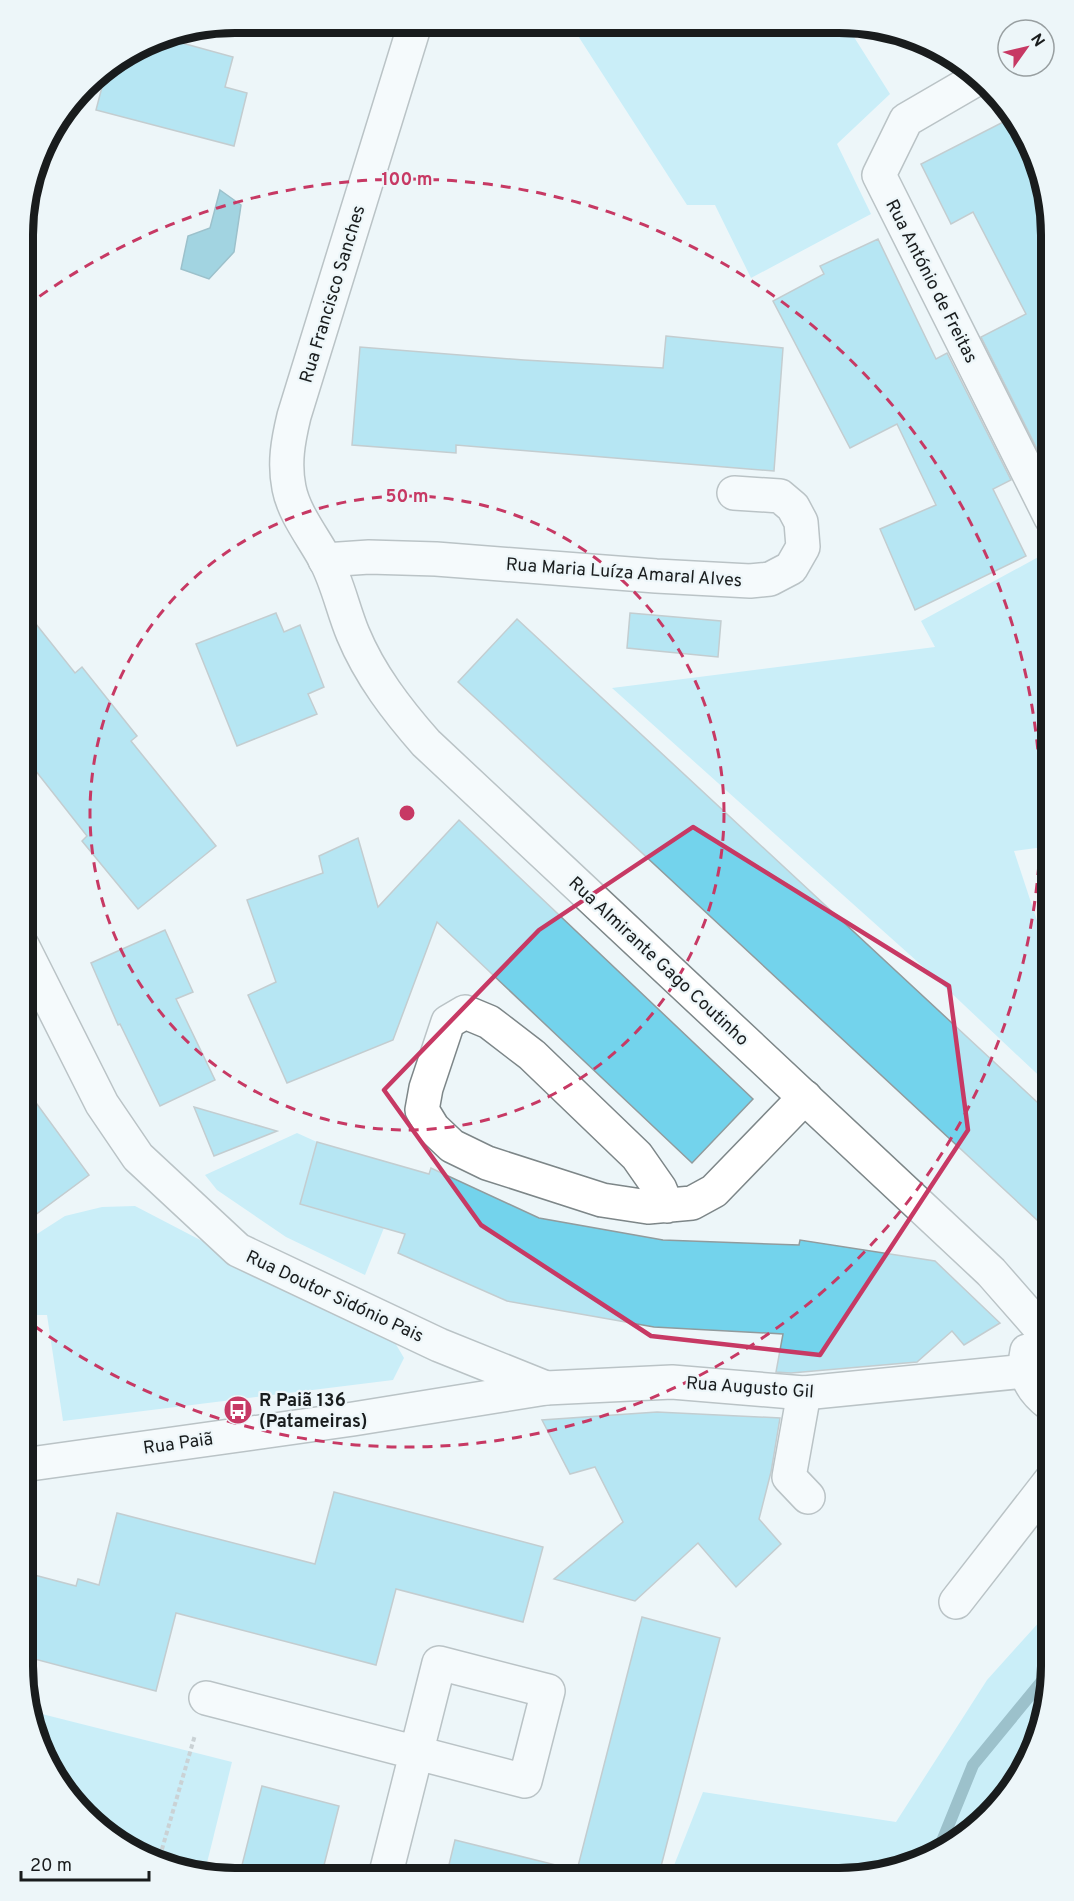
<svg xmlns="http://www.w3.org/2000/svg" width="1074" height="1901" font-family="Overpass,sans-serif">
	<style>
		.green { fill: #a0e4f7 }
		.water { fill: #48abc4; stroke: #3a8092; stroke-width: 1.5 }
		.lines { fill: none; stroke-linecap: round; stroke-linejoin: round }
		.stream { stroke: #3a8092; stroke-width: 12 }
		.building { fill: #73d3ec; stroke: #919b9d; stroke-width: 1.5 }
		.minor-casing { stroke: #7d8688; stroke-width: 36 }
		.path { stroke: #a0a6a9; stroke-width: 4; stroke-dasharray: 4.5 3; stroke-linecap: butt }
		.minor { stroke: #fff; stroke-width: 33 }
		.marked { fill: none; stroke: #c73964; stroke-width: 4.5; stroke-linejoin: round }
		.ring { fill: none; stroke: #c73964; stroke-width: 3; stroke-dasharray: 10 8 }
		.labels { text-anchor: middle; stroke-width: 4.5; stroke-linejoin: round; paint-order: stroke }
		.street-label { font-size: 18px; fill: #191c1d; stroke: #edf6f9 }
		.poi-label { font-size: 18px; font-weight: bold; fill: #191c1d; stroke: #edf6f9; text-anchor: start }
		.rim { fill: none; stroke: #191c1d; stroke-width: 8 }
		.centre { fill: #c73964; stroke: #edf6f9; stroke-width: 3 }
		.ring-label { font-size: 18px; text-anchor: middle; font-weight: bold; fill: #c73964; stroke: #edf6f9; stroke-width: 4.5; stroke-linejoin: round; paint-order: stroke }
	</style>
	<rect width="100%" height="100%" fill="#edf6f9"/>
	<!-- green -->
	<g class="green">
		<path d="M 571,25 L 847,26 L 890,94 L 837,144 L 871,214 L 751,278 L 715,205 L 687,205 Z"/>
		<path d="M 1042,555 L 1051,577 L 1051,846 L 1014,851 L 1051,963 L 1051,1087 L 929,972 L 612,688 L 935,647 L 921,621 Z"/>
		<path d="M 297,1133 L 317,1142 L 400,1188 L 365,1275 L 286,1237 L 217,1190 L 205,1175 Z"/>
		<path d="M 135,1206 L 394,1341 L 404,1358 L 393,1380 L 63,1421 L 47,1315 L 23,1315 L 23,1243 L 65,1216 L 102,1207 Z"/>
		<path d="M 1051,1609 L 1051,1681 L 1035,1747 L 1007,1796 L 968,1835 L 908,1867 L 839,1878 L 669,1878 L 703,1792 L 896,1822 L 987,1680 Z"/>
		<path d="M 30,1711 L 232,1762 L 204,1875 L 105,1834 L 58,1785 L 34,1735 Z"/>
	</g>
	<!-- water -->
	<path class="water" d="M 220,190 L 241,205 L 234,252 L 209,279 L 181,269 L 188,236 L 210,228 Z"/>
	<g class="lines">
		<!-- stream -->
		<path class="stream" d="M 938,1851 L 973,1765 L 1051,1670"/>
	</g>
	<!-- building -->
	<g class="building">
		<path d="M 160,37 L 233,57 L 225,87 L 247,93 L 234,146 L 96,110 L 107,68 L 154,39 Z"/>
		<path d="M 1009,119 L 1040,166 L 1052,235 L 1051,460 L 1044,463 L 981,337 L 1026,314 L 973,212 L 951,224 L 921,164 Z"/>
		<path d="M 878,239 L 936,359 L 947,353 L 1011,480 L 993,489 L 1026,556 L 915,610 L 880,529 L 936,505 L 897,424 L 850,448 L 773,301 L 824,274 L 820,266 Z"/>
		<path d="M 666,336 L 783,348 L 774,471 L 456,445 L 456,453 L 352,445 L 360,347 L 524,360 L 663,368 Z"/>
		<path d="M 24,609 L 75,673 L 82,667 L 137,736 L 131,741 L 216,846 L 138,909 L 82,841 L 87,836 L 24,756 Z"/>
		<path d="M 276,613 L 284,632 L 300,625 L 324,687 L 308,694 L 317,714 L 237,746 L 196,644 Z"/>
		<path d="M 630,613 L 721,621 L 718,657 L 627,648 Z"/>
		<path d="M 517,619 L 1051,1115 L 1051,1233 L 458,682 Z"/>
		<path d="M 459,820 L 753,1099 L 692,1163 L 437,922 L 393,1040 L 287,1083 L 248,995 L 276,982 L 247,900 L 323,873 L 319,856 L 358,838 L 378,907 Z"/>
		<path d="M 165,930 L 193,992 L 176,999 L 215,1080 L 160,1106 L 120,1024 L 118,1025 L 91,963 Z"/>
		<path d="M 23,1085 L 89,1175 L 23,1224 Z"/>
		<path d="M 194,1107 L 277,1131 L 214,1156 Z"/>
		<path d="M 317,1142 L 429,1174 L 431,1168 L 539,1218 L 663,1240 L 799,1245 L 800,1240 L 935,1261 L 1000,1323 L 964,1345 L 952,1331 L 917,1362 L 791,1373 L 776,1372 L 783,1334 L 654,1327 L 507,1301 L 398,1253 L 405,1234 L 300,1204 Z"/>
		<path d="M 657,1412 L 780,1418 L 771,1472 L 759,1519 L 781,1544 L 736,1587 L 698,1543 L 635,1601 L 554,1579 L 623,1522 L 595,1467 L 570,1474 L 542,1420 Z"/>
		<path d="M 334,1492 L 543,1547 L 523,1622 L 396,1589 L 376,1665 L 176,1613 L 156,1691 L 23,1656 L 23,1572 L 76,1586 L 78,1579 L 99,1585 L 117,1513 L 315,1564 Z"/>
		<path d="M 642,1617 L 720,1638 L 658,1878 L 575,1878 Z"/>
		<path d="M 262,1786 L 339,1806 L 321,1877 L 239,1877 Z"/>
		<path d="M 455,1840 L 556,1865 L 555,1878 L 446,1877 Z"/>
	</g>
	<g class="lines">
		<!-- minor casing -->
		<g class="minor-casing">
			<g id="minor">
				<path d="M 415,24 L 294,416 C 288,441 284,463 289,488 C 294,514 314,538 326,561 C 338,584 343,610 353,634 C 370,675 397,710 426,743 L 991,1272 L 1041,1329"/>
				<path d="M 980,77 L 906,120 L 879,175 L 1051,518"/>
				<path d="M 325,560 L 369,557 L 436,559 L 656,576 L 750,581 L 770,579 L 791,568 L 803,547 L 801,522 L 793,507 L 780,496 L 734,493"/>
				<path d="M 23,947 L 102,1104 L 138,1157 L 238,1250 L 439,1345 L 546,1388"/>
				<path d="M 667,1206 L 660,1189 L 637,1156 L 532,1055 L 489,1022 L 465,1012 L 448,1022 L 426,1088 L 422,1110 L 433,1128 L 452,1146 L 487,1163 L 602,1200 L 648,1207 L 692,1203 L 714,1191 L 805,1097"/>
				<path d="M 1027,1351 C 1022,1374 1032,1391 1051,1405"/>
				<path d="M 804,1393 L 789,1477 L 808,1497"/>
				<path d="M 23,1465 L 353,1419 L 546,1388 L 672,1382 L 804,1393 L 1026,1371"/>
				<path d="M 956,1602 L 1051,1480"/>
				<path d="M 206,1698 L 525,1781 L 548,1691 L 439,1663 L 385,1877"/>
			</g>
		</g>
		<!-- path -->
		<path class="path" d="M 152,1854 L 160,1856 L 195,1735"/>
		<!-- minor -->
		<use href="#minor" class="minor"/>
	</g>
	<!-- marked area -->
	<path d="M0 0H1074V1901H0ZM 693,827 L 949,986 L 968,1130 L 820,1355 L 651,1336 L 481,1225 L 384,1090 L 539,930 Z" fill="#edf6f9" fill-opacity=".55" fill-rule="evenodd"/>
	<path class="marked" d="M 693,827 L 949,986 L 968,1130 L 820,1355 L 651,1336 L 481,1225 L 384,1090 L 539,930 Z"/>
	<!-- distance rings -->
	<g class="ring">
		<circle cx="407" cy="813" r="317"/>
		<path d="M25 307A634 634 0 1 1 25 1319"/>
	</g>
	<!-- icons -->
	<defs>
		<g id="bus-disc" transform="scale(1.5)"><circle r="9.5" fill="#c73964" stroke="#edf6f9"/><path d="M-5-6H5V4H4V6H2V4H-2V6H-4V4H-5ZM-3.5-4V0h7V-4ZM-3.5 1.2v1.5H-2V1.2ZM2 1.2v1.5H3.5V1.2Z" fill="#fff"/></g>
	</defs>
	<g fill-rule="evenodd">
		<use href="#bus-disc" x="238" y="1410"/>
	</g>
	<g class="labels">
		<!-- street labels -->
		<g class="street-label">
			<text transform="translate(932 281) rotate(63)" y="6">Rua António de Freitas</text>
			<text transform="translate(332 294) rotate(-73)" y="6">Rua Francisco Sanches</text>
			<text transform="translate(624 572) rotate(4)" y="6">Rua Maria Luíza Amaral Alves</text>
			<text transform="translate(659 961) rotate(43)" y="6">Rua Almirante Gago Coutinho</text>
			<text transform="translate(335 1296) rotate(25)" y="6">Rua Doutor Sidónio Pais</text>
			<text transform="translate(750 1387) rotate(4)" y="6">Rua Augusto Gil</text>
			<text transform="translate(178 1443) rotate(-8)" y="6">Rua Paiã</text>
		</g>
		<!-- poi labels -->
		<g class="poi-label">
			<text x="259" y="1406">R Paiã 136<tspan x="259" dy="21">(Patameiras)</tspan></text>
		</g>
	</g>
	<!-- crop -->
	<path d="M0 0H1074V1901H0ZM235 33H839A202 202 0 0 1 1041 235V1666A202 202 0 0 1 839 1868H235A202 202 0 0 1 33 1666V235A202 202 0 0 1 235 33Z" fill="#edf6f9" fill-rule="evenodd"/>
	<path class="rim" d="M235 33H839A202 202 0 0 1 1041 235V1666A202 202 0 0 1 839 1868H235A202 202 0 0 1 33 1666V235A202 202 0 0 1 235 33Z"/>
	<circle cx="407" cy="813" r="9" class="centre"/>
	<g class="ring-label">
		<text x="407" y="185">100 m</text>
		<text x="407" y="502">50 m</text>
	</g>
	<!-- north arrow -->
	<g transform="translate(1026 48) rotate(56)"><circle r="28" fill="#edf6f9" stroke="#989fa1" stroke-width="1.5"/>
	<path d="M0-4.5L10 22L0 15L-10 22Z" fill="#c73964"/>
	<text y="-9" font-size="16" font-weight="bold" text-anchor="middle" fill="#191c1d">N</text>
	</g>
	<!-- scale -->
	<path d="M21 1871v9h128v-9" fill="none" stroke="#191c1d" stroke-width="3"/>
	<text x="30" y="1871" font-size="18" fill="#191c1d" stroke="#edf6f9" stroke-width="4.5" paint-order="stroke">20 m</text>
</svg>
